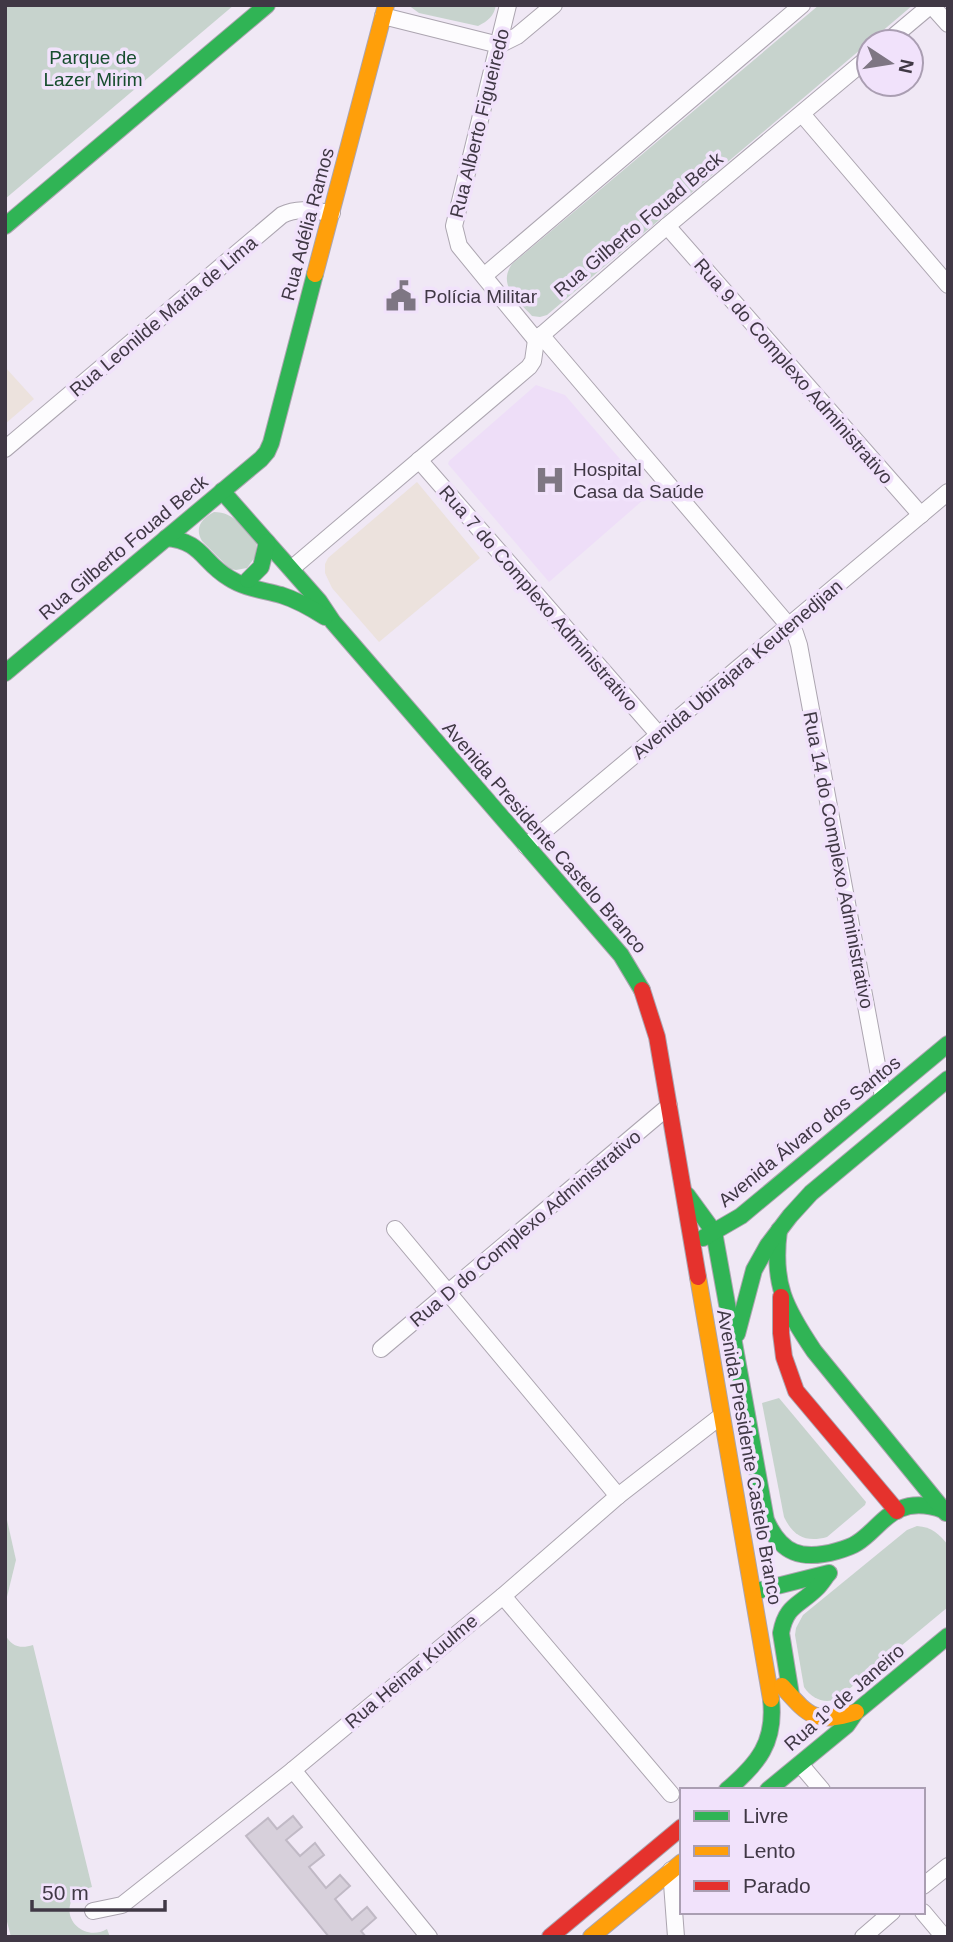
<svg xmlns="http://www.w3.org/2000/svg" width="953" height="1942" font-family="Helvetica,sans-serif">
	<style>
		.built { fill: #eedef8 }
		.industrial { fill: #ece2dd }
		.green { fill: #c7d3cd }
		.building { fill: #d7d0db; stroke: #c0b9c5; stroke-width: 2 }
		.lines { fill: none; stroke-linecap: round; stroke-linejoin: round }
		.street-casing { stroke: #aca5b0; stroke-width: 18 }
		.fast-casing { stroke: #aca5b0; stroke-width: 18 }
		.slow-casing { stroke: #aca5b0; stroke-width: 18 }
		.jam-casing { stroke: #aca5b0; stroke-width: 18 }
		.street { stroke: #fdfcfe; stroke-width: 16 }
		.fast { stroke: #30b455; stroke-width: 16 }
		.slow { stroke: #ff9f0a; stroke-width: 16 }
		.jam { stroke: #e5322d; stroke-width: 16 }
		.labels { text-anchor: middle; stroke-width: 7; stroke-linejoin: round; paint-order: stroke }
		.park-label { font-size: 19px; fill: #174d2e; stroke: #f1e2fb }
		.street-label { font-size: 19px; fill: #403845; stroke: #f1e2fb }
		.poi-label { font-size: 19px; fill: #403845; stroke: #f1e2fb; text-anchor: start }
	</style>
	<rect width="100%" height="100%" fill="#f0e8f5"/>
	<!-- built -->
	<path class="built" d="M 536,385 L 565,395 L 650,494 L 549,582 L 448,464 L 449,461 Z"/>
	<!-- industrial -->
	<g class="industrial">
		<path d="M 5,367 L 34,399 L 5,424 Z"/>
		<path d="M 417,482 L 480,558 L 379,642 L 332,588 L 325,573 L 325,564 L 328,558 Z"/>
	</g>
	<!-- green -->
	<g class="green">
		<path d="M 5,5 L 234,5 L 5,199 Z"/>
		<path d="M 408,5 L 496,5 C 494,16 488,21 478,26 L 419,13 Z"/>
		<path d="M 819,5 L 913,5 L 547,315 L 540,317 L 532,316 C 518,301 497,285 512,264 Z"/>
		<path d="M 214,512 C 235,512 244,529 257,543 L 255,557 L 247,568 L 236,570 L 230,569 L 202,541 C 194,528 202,518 214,512 Z"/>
		<path d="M 779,1398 L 866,1502 L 865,1505 L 827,1537 C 806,1543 793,1536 784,1517 L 762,1403 Z"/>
		<path d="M 5,1511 L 16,1560 L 5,1605 Z"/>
		<path d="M 917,1526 C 932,1527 939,1534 948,1545 L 948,1607 L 837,1699 C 824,1704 812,1699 804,1687 L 795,1635 L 796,1628 L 803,1615 L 907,1530 Z"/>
		<path d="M 5,1634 C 11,1647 21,1649 33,1645 L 92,1887 C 85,1889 77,1892 73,1898 C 60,1919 85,1942 107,1929 L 110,1937 L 11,1937 L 5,1914 Z"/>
	</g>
	<!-- building -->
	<path class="building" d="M 293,1816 L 302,1827 L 286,1840 L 300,1856 L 315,1843 L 324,1855 L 309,1867 L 326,1888 L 340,1875 L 350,1886 L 335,1899 L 352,1920 L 367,1907 L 376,1918 L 361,1931 L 366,1937 L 329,1937 L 246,1836 L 268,1818 L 277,1829 Z"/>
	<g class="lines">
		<!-- street casing -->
		<g class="street-casing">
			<g id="street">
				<path d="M 508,5 L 454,226 L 459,246 L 536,340"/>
				<path d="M 931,5 L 948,24"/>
				<path d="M 383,16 L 499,45"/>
				<path d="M 887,42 L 931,5"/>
				<path d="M 499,45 L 517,36 L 554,5"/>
				<path d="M 802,114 L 948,285"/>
				<path d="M 667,226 L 921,515"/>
				<path d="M 485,275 L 802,5"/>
				<path d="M 541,335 L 795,633 L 799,645 L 883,1097"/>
				<path d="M 5,449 L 282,215 C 299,207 314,211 332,213"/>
				<path d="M 419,460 L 659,735"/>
				<path d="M 291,569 L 529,367 L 533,361 L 536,340 L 667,226 L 869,57"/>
				<path d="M 526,846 L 948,492"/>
				<path d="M 395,1229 L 618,1496"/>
				<path d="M 381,1349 L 669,1106"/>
				<path d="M 503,1596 L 671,1794"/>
				<path d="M 800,1764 L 822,1790"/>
				<path d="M 293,1770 L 429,1937"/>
				<path d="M 671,1870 L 676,1937"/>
				<path d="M 923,1886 L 948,1866"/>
				<path d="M 93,1911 L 122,1905 L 293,1770 L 503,1596 L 618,1496 L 721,1416"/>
				<path d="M 923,1912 L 944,1937"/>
				<path d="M 863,1937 L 892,1912"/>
			</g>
		</g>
		<!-- fast casing -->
		<g class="fast-casing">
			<g id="fast">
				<path d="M 5,226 L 267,5"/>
				<path d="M 222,491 L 319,601 L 333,622 L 621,955 L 642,990"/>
				<path d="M 166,538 C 202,541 202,562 229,578 C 244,588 263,590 281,595 C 297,600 311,608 325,617"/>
				<path d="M 248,580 L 261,567 L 267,542"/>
				<path d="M 5,673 L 261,459 L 267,452 L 271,443 L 315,274"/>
				<path d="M 687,1195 L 714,1232 L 766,1520 C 781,1554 802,1561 837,1551 C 844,1549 851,1547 857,1543 C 873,1533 883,1516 900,1509 C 914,1503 929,1505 943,1510"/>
				<path d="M 779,1230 C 772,1284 785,1308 814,1351 L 946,1513"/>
				<path d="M 703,1238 L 741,1216 L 948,1044"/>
				<path d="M 737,1334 L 754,1270 L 768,1245 L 790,1216 L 811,1193 L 948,1079"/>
				<path d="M 753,1592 L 829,1573"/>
				<path d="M 791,1695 L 781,1633 C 786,1605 799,1606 817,1588 C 821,1584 824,1579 828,1574"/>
				<path d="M 727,1790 C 758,1764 776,1742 771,1699"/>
				<path d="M 768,1790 L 847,1725 L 856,1712 L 948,1636"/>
			</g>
		</g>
		<!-- slow casing -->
		<g class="slow-casing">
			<g id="slow">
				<path d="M 315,274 L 386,5"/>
				<path d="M 698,1277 L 771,1699"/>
				<path d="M 782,1686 C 808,1715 814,1725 856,1712"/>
				<path d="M 591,1937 L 682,1862"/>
			</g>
		</g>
		<!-- jam casing -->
		<g class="jam-casing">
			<g id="jam">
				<path d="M 642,990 L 657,1037 L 698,1277"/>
				<path d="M 781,1297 L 781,1333 L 784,1357 L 796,1391 L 897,1511"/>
				<path d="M 550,1937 L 682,1827"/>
			</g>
		</g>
		<!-- street -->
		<use href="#street" class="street"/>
		<!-- fast -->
		<use href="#fast" class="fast"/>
		<!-- slow -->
		<use href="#slow" class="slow"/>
		<!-- jam -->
		<use href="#jam" class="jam"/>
	</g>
	<!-- icons -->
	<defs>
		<g id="civic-bare" transform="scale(2.415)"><path d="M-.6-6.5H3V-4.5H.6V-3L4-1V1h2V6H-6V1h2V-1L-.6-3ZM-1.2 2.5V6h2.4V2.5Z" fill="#7e7683" stroke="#f1e2fb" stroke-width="2.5" paint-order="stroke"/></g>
		<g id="hospital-bare" transform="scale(2.415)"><path d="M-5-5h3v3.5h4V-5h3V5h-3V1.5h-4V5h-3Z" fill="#7e7683" stroke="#f1e2fb" stroke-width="2.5" paint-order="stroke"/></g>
	</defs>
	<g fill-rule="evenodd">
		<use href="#civic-bare" x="401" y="296"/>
		<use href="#hospital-bare" x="550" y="480"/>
	</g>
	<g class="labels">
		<!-- park labels -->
		<g class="park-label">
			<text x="93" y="64">Parque de<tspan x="93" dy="22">Lazer Mirim</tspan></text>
		</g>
		<!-- street labels -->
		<g class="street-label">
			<text transform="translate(479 123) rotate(-76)" y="7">Rua Alberto Figueiredo</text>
			<text transform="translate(307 224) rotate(-75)" y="7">Rua Adélia Ramos</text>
			<text transform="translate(638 224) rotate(-40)" y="7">Rua Gilberto Fouad Beck</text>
			<text transform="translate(163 316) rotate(-40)" y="7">Rua Leonilde Maria de Lima</text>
			<text transform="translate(794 371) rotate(49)" y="7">Rua 9 do Complexo Administrativo</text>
			<text transform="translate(123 547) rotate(-40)" y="7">Rua Gilberto Fouad Beck</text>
			<text transform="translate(539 598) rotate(49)" y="7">Rua 7 do Complexo Administrativo</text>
			<text transform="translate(737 669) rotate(-40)" y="7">Avenida Ubirajara Keutenedjian</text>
			<text transform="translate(545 837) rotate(49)" y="7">Avenida Presidente Castelo Branco</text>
			<text transform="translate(839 860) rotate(79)" y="7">Rua 14 do Complexo Administrativo</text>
			<text transform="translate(809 1131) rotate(-39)" y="7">Avenida Álvaro dos Santos</text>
			<text transform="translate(525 1228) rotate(-40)" y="7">Rua D do Complexo Administrativo</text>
			<text transform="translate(750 1457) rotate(80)" y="7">Avenida Presidente Castelo Branco</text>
			<text transform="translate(411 1671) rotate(-40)" y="7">Rua Heinar Kuulme</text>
			<text transform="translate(844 1697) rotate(-41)" y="7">Rua 1º de Janeiro</text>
		</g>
		<!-- poi labels -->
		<g class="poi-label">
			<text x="424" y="303">Polícia Militar</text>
			<text x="573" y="476">Hospital<tspan x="573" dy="22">Casa da Saúde</tspan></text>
		</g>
	</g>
	<!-- border -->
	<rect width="953" height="1942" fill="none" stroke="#403845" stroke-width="14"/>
	<!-- legend -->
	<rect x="680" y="1788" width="245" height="126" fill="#f1e2fb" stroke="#aa9eb2" stroke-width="2"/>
	<rect x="694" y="1811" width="35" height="10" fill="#30b455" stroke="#aa9eb2" stroke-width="2"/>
	<text x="743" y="1823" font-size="21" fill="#403845">Livre</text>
	<rect x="694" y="1846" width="35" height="10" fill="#ff9f0a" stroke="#aa9eb2" stroke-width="2"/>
	<text x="743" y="1858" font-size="21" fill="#403845">Lento</text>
	<rect x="694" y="1881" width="35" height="10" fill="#e5322d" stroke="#aa9eb2" stroke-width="2"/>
	<text x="743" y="1893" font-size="21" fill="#403845">Parado</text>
	<!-- north arrow -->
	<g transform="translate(890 63) rotate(102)"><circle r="33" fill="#f1e2fb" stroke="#aa9eb2" stroke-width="2"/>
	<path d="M0-5L12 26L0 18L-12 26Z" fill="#7e7683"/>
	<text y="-10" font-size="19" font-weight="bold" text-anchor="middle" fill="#403845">N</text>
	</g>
	<!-- scale -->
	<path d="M32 1900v10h133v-10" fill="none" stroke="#403845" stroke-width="3.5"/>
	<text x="42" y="1900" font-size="21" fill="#403845" stroke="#f1e2fb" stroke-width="5" paint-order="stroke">50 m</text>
</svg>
